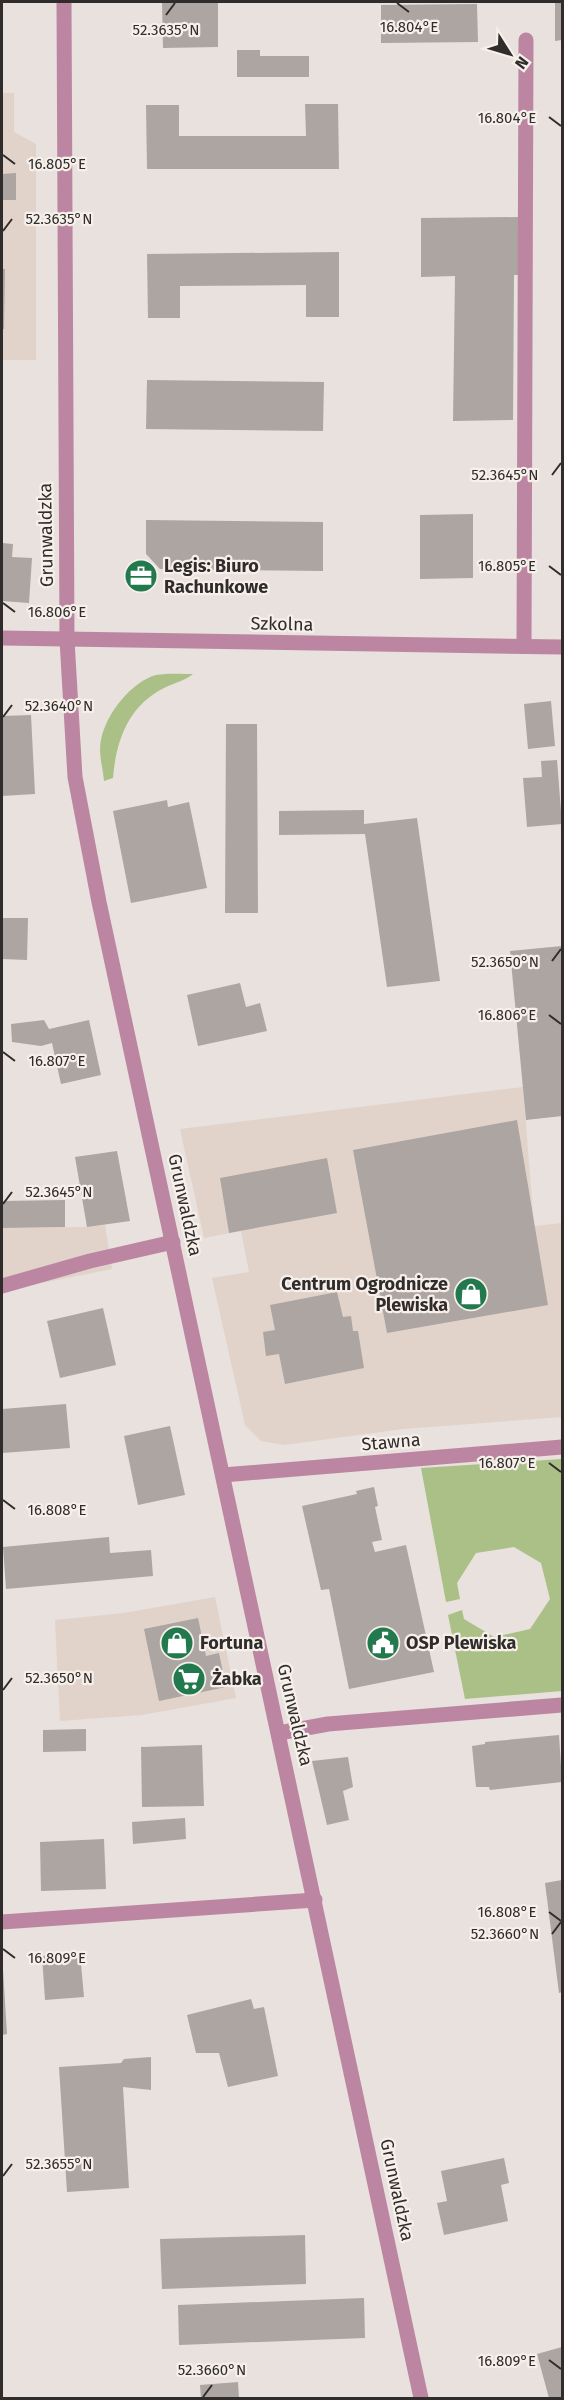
<svg xmlns="http://www.w3.org/2000/svg" width="564" height="2400" font-family="'Fira Sans',sans-serif">
	<style>
		.built { fill: #e1d3ca }
		.green { fill: #aac086 }
		.building { fill: #aca5a2 }
		.lines { fill: none; stroke-linecap: round; stroke-linejoin: round }
		.minor { stroke: #bc86a2; stroke-width: 15 }
		.ticks { fill: none; stroke: #2f2c2b; stroke-width: 2 }
		.labels { text-anchor: middle; stroke-width: 4.5; stroke-linejoin: round; paint-order: stroke }
		.street-label { font-size: 18px; fill: #2f2c2b; stroke: #f6efea }
		.poi-label { font-size: 18px; font-weight: bold; fill: #2f2c2b; stroke: #f6efea; text-anchor: start }
		.ticks-label { font-size: 15px; text-anchor: middle; fill: #2f2c2b; stroke: #f6efea; stroke-width: 4.5; stroke-linejoin: round; paint-order: stroke }
	</style>
	<rect width="100%" height="100%" fill="#e8e1dd"/>
	<!-- built -->
	<g class="built">
		<path d="M 2,93 L 14,93 L 14,132 L 36,144 L 36,360 L 2,360 Z"/>
		<path d="M 523,1087 L 534,1226 L 562,1223 L 562,1417 L 403,1429 L 284,1445 L 261,1441 L 245,1425 L 212,1278 L 249,1272 L 241,1231 L 204,1238 L 180,1129 Z"/>
		<path d="M 105,1225 L 112,1269 L 2,1291 L 2,1228 L 83,1227 Z"/>
		<path d="M 215,1597 L 236,1698 L 142,1715 L 60,1721 L 55,1620 L 124,1613 Z"/>
	</g>
	<!-- green -->
	<g class="green">
		<path d="M 193,674 C 184,681 174,683 164,688 C 128,706 116,741 113,778 L 104,781 C 103,768 98,753 101,740 C 106,714 131,682 156,675 C 168,673 182,674 193,674 Z"/>
		<path d="M 562,1459 L 562,1691 L 465,1699 L 448,1615 L 462,1610 L 464,1619 L 494,1637 L 530,1629 L 550,1599 L 541,1563 L 514,1547 L 476,1553 L 457,1583 L 460,1599 L 446,1602 L 421,1468 Z"/>
	</g>
	<!-- building -->
	<g class="building">
		<path d="M 162,2 L 218,2 L 218,47 L 163,48 Z"/>
		<path d="M 555,2 L 562,2 L 562,40 L 555,41 Z"/>
		<path d="M 477,4 L 478,42 L 381,43 L 381,5 Z"/>
		<path d="M 237,50 L 260,50 L 260,56 L 309,56 L 309,77 L 237,77 Z"/>
		<path d="M 305,104 L 338,104 L 339,169 L 147,169 L 146,105 L 179,105 L 179,136 L 306,136 Z"/>
		<path d="M 16,173 L 16,200 L 2,200 L 2,174 Z"/>
		<path d="M 521,217 L 521,275 L 514,275 L 513,420 L 453,421 L 455,276 L 421,277 L 421,218 Z"/>
		<path d="M 339,252 L 339,317 L 306,317 L 306,285 L 180,286 L 180,318 L 148,318 L 147,254 Z"/>
		<path d="M 2,269 L 5,269 L 4,329 L 2,329 Z"/>
		<path d="M 147,380 L 324,382 L 323,431 L 146,429 Z"/>
		<path d="M 473,514 L 473,578 L 420,579 L 420,515 Z"/>
		<path d="M 146,520 L 323,522 L 323,571 L 160,569 L 146,554 Z"/>
		<path d="M 2,543 L 13,544 L 12,557 L 32,558 L 29,603 L 2,601 Z"/>
		<path d="M 551,701 L 555,746 L 528,749 L 524,704 Z"/>
		<path d="M 31,715 L 35,794 L 2,796 L 2,716 Z"/>
		<path d="M 226,724 L 257,724 L 258,913 L 225,913 Z"/>
		<path d="M 557,760 L 562,824 L 527,827 L 523,778 L 542,777 L 541,761 Z"/>
		<path d="M 167,800 L 168,807 L 189,802 L 207,888 L 131,903 L 113,811 Z"/>
		<path d="M 364,810 L 364,824 L 417,818 L 440,981 L 387,987 L 365,834 L 279,835 L 279,811 Z"/>
		<path d="M 2,918 L 28,918 L 27,960 L 2,959 Z"/>
		<path d="M 562,946 L 562,1116 L 526,1120 L 510,951 Z"/>
		<path d="M 240,983 L 246,1007 L 260,1003 L 267,1031 L 198,1046 L 187,995 Z"/>
		<path d="M 44,1020 L 49,1029 L 89,1020 L 101,1075 L 61,1084 L 52,1043 L 41,1046 L 12,1042 L 11,1024 Z"/>
		<path d="M 517,1120 L 548,1305 L 387,1333 L 353,1150 Z"/>
		<path d="M 117,1151 L 130,1221 L 87,1227 L 75,1157 Z"/>
		<path d="M 327,1158 L 337,1213 L 229,1233 L 220,1178 Z"/>
		<path d="M 65,1200 L 65,1227 L 2,1228 L 2,1201 Z"/>
		<path d="M 337,1292 L 343,1317 L 351,1316 L 353,1331 L 358,1331 L 364,1368 L 285,1384 L 279,1354 L 266,1356 L 263,1332 L 275,1330 L 270,1305 Z"/>
		<path d="M 103,1308 L 116,1365 L 60,1378 L 47,1321 Z"/>
		<path d="M 66,1404 L 70,1448 L 2,1453 L 2,1409 Z"/>
		<path d="M 170,1426 L 185,1495 L 138,1505 L 124,1436 Z"/>
		<path d="M 374,1487 L 378,1506 L 375,1507 L 382,1540 L 372,1542 L 375,1552 L 406,1545 L 434,1672 L 349,1689 L 329,1589 L 321,1590 L 302,1506 L 357,1494 L 356,1491 Z"/>
		<path d="M 109,1537 L 110,1553 L 151,1550 L 153,1576 L 6,1589 L 3,1547 Z"/>
		<path d="M 198,1618 L 206,1656 L 219,1653 L 226,1687 L 159,1701 L 144,1629 Z"/>
		<path d="M 86,1729 L 86,1751 L 43,1752 L 43,1730 Z"/>
		<path d="M 559,1735 L 562,1782 L 490,1790 L 489,1787 L 476,1787 L 472,1746 L 485,1744 L 485,1742 Z"/>
		<path d="M 202,1745 L 204,1806 L 142,1807 L 141,1747 Z"/>
		<path d="M 348,1757 L 353,1787 L 343,1791 L 349,1820 L 327,1825 L 312,1761 Z"/>
		<path d="M 185,1818 L 186,1839 L 133,1844 L 132,1822 Z"/>
		<path d="M 104,1839 L 106,1889 L 41,1891 L 40,1842 Z"/>
		<path d="M 562,1880 L 562,1992 L 559,1993 L 545,1883 Z"/>
		<path d="M 80,1953 L 84,1997 L 45,2000 L 42,1956 Z"/>
		<path d="M 3,1969 L 7,2034 L 2,2035 L 2,1970 Z"/>
		<path d="M 251,1999 L 254,2009 L 264,2007 L 278,2076 L 228,2087 L 219,2053 L 196,2053 L 187,2015 Z"/>
		<path d="M 151,2057 L 151,2090 L 123,2087 L 129,2188 L 67,2192 L 59,2067 L 121,2063 L 124,2059 Z"/>
		<path d="M 504,2158 L 509,2183 L 501,2185 L 508,2221 L 444,2235 L 437,2203 L 447,2201 L 441,2171 Z"/>
		<path d="M 305,2235 L 306,2284 L 162,2289 L 160,2239 Z"/>
		<path d="M 364,2298 L 365,2338 L 179,2345 L 178,2305 Z"/>
		<path d="M 562,2347 L 562,2398 L 549,2398 L 537,2354 Z"/>
		<path d="M 238,2382 L 239,2398 L 201,2398 L 200,2385 Z"/>
	</g>
	<g class="lines">
		<!-- minor -->
		<g class="minor">
			<path d="M 64,2 L 67,640 L 75,777 L 99,902 L 421,2398"/>
			<path d="M 2,638 L 562,647"/>
			<path d="M 524,646 L 526,40"/>
			<path d="M 2,1286 L 90,1261 L 173,1242"/>
			<path d="M 223,1475 L 562,1447"/>
			<path d="M 279,1733 L 328,1724 L 562,1705"/>
			<path d="M 2,1922 L 315,1900"/>
		</g>
	</g>
	<!-- ticks -->
	<path class="ticks" d="M 397,3 L 409,12M 166,15 L 175,3M 549,117 L 561,126M 3,155 L 15,164M 3,231 L 12,219M 552,475 L 561,463M 549,566 L 561,575M 3,603 L 15,612M 3,717 L 12,705M 552,961 L 561,949M 549,1015 L 561,1024M 3,1052 L 15,1061M 3,1204 L 12,1192M 549,1463 L 561,1472M 3,1500 L 15,1509M 3,1690 L 12,1678M 549,1912 L 561,1921M 552,1934 L 561,1922M 3,1949 L 15,1958M 3,2176 L 12,2164M 549,2360 L 561,2369M 203,2397 L 212,2385"/>
	<!-- icons -->
	<defs>
		<g id="office-disc" transform="scale(1.725)"><circle r="9.5" fill="#21794d" stroke="#f6efea"/><path d="M-6-3h4V-5.5h4V-3h4V5H-6ZM-1-4.5V-3h2v-1.5ZM-6 0V1H6V0Z" fill="#fff"/></g>
		<g id="shop-disc" transform="scale(1.725)"><circle r="9.5" fill="#21794d" stroke="#f6efea"/><path d="M-5-2.5h2.3a2.7 3.5 0 0 1 5.4 0H5L5.5 6h-11ZM-1.5-2.5h3a1.5 2.3 0 0 0-3 0Z" fill="#fff"/></g>
		<g id="civic-disc" transform="scale(1.725)"><circle r="9.5" fill="#21794d" stroke="#f6efea"/><path d="M-.6-6.5H3V-4.5H.6V-3L4-1V1h2V6H-6V1h2V-1L-.6-3ZM-1.2 2.5V6h2.4V2.5Z" fill="#fff"/></g>
		<g id="supermarket-disc" transform="scale(1.725)"><circle r="9.5" fill="#21794d" stroke="#f6efea"/><path d="M-6-5.5h2.5l.6 2H6L4.5 2H-2.5L-4.4-4H-6ZM-1.5 3.2a1.3 1.3 0 1 0 .1 0ZM3 3.2a1.3 1.3 0 1 0 .1 0Z" fill="#fff"/></g>
	</defs>
	<g fill-rule="evenodd">
		<use href="#office-disc" x="141" y="576"/>
		<use href="#shop-disc" x="471" y="1294"/>
		<use href="#shop-disc" x="177" y="1643"/>
		<use href="#civic-disc" x="383" y="1643"/>
		<use href="#supermarket-disc" x="189" y="1679"/>
	</g>
	<g class="labels">
		<!-- street labels -->
		<g class="street-label">
			<text transform="translate(46 535) rotate(-91)" y="6">Grunwaldzka</text>
			<text transform="translate(282 624) rotate(1)" y="6">Szkolna</text>
			<text transform="translate(185 1205) rotate(78)" y="6">Grunwaldzka</text>
			<text transform="translate(391 1442) rotate(-5)" y="6">Stawna</text>
			<text transform="translate(295 1715) rotate(77)" y="6">Grunwaldzka</text>
			<text transform="translate(397 2190) rotate(78)" y="6">Grunwaldzka</text>
		</g>
		<!-- poi labels -->
		<g class="poi-label">
			<text x="164" y="572">Legis: Biuro<tspan x="164" dy="21">Rachunkowe</tspan></text>
			<text x="448" y="1290" text-anchor="end">Centrum Ogrodnicze<tspan x="448" dy="21">Plewiska</tspan></text>
			<text x="200" y="1649">Fortuna</text>
			<text x="406" y="1649">OSP Plewiska</text>
			<text x="212" y="1685">Żabka</text>
		</g>
	</g>
	<g class="ticks-label">
		<text x="409" y="32">16.804°E</text>
		<text x="166" y="35">52.3635°N</text>
		<text x="507" y="123">16.804°E</text>
		<text x="57" y="169">16.805°E</text>
		<text x="59" y="224">52.3635°N</text>
		<text x="505" y="480">52.3645°N</text>
		<text x="507" y="571">16.805°E</text>
		<text x="57" y="617">16.806°E</text>
		<text x="59" y="711">52.3640°N</text>
		<text x="505" y="967">52.3650°N</text>
		<text x="507" y="1020">16.806°E</text>
		<text x="57" y="1066">16.807°E</text>
		<text x="59" y="1197">52.3645°N</text>
		<text x="507" y="1468">16.807°E</text>
		<text x="57" y="1515">16.808°E</text>
		<text x="59" y="1683">52.3650°N</text>
		<text x="507" y="1917">16.808°E</text>
		<text x="505" y="1939">52.3660°N</text>
		<text x="57" y="1963">16.809°E</text>
		<text x="59" y="2169">52.3655°N</text>
		<text x="507" y="2366">16.809°E</text>
		<text x="212" y="2375">52.3660°N</text>
	</g>
	<!-- border -->
	<rect width="564" height="2400" fill="none" stroke="#2f2c2b" stroke-width="6"/>
	<!-- north arrow -->
	<g transform="translate(510 54) rotate(127)" stroke="#f6efea" stroke-width="4.5" paint-order="stroke">
	<path d="M0-4.5L10 22L0 15L-10 22Z" fill="#2f2c2b"/>
	<text y="-9" font-size="16" font-weight="bold" text-anchor="middle" fill="#2f2c2b">N</text>
	</g>
</svg>
